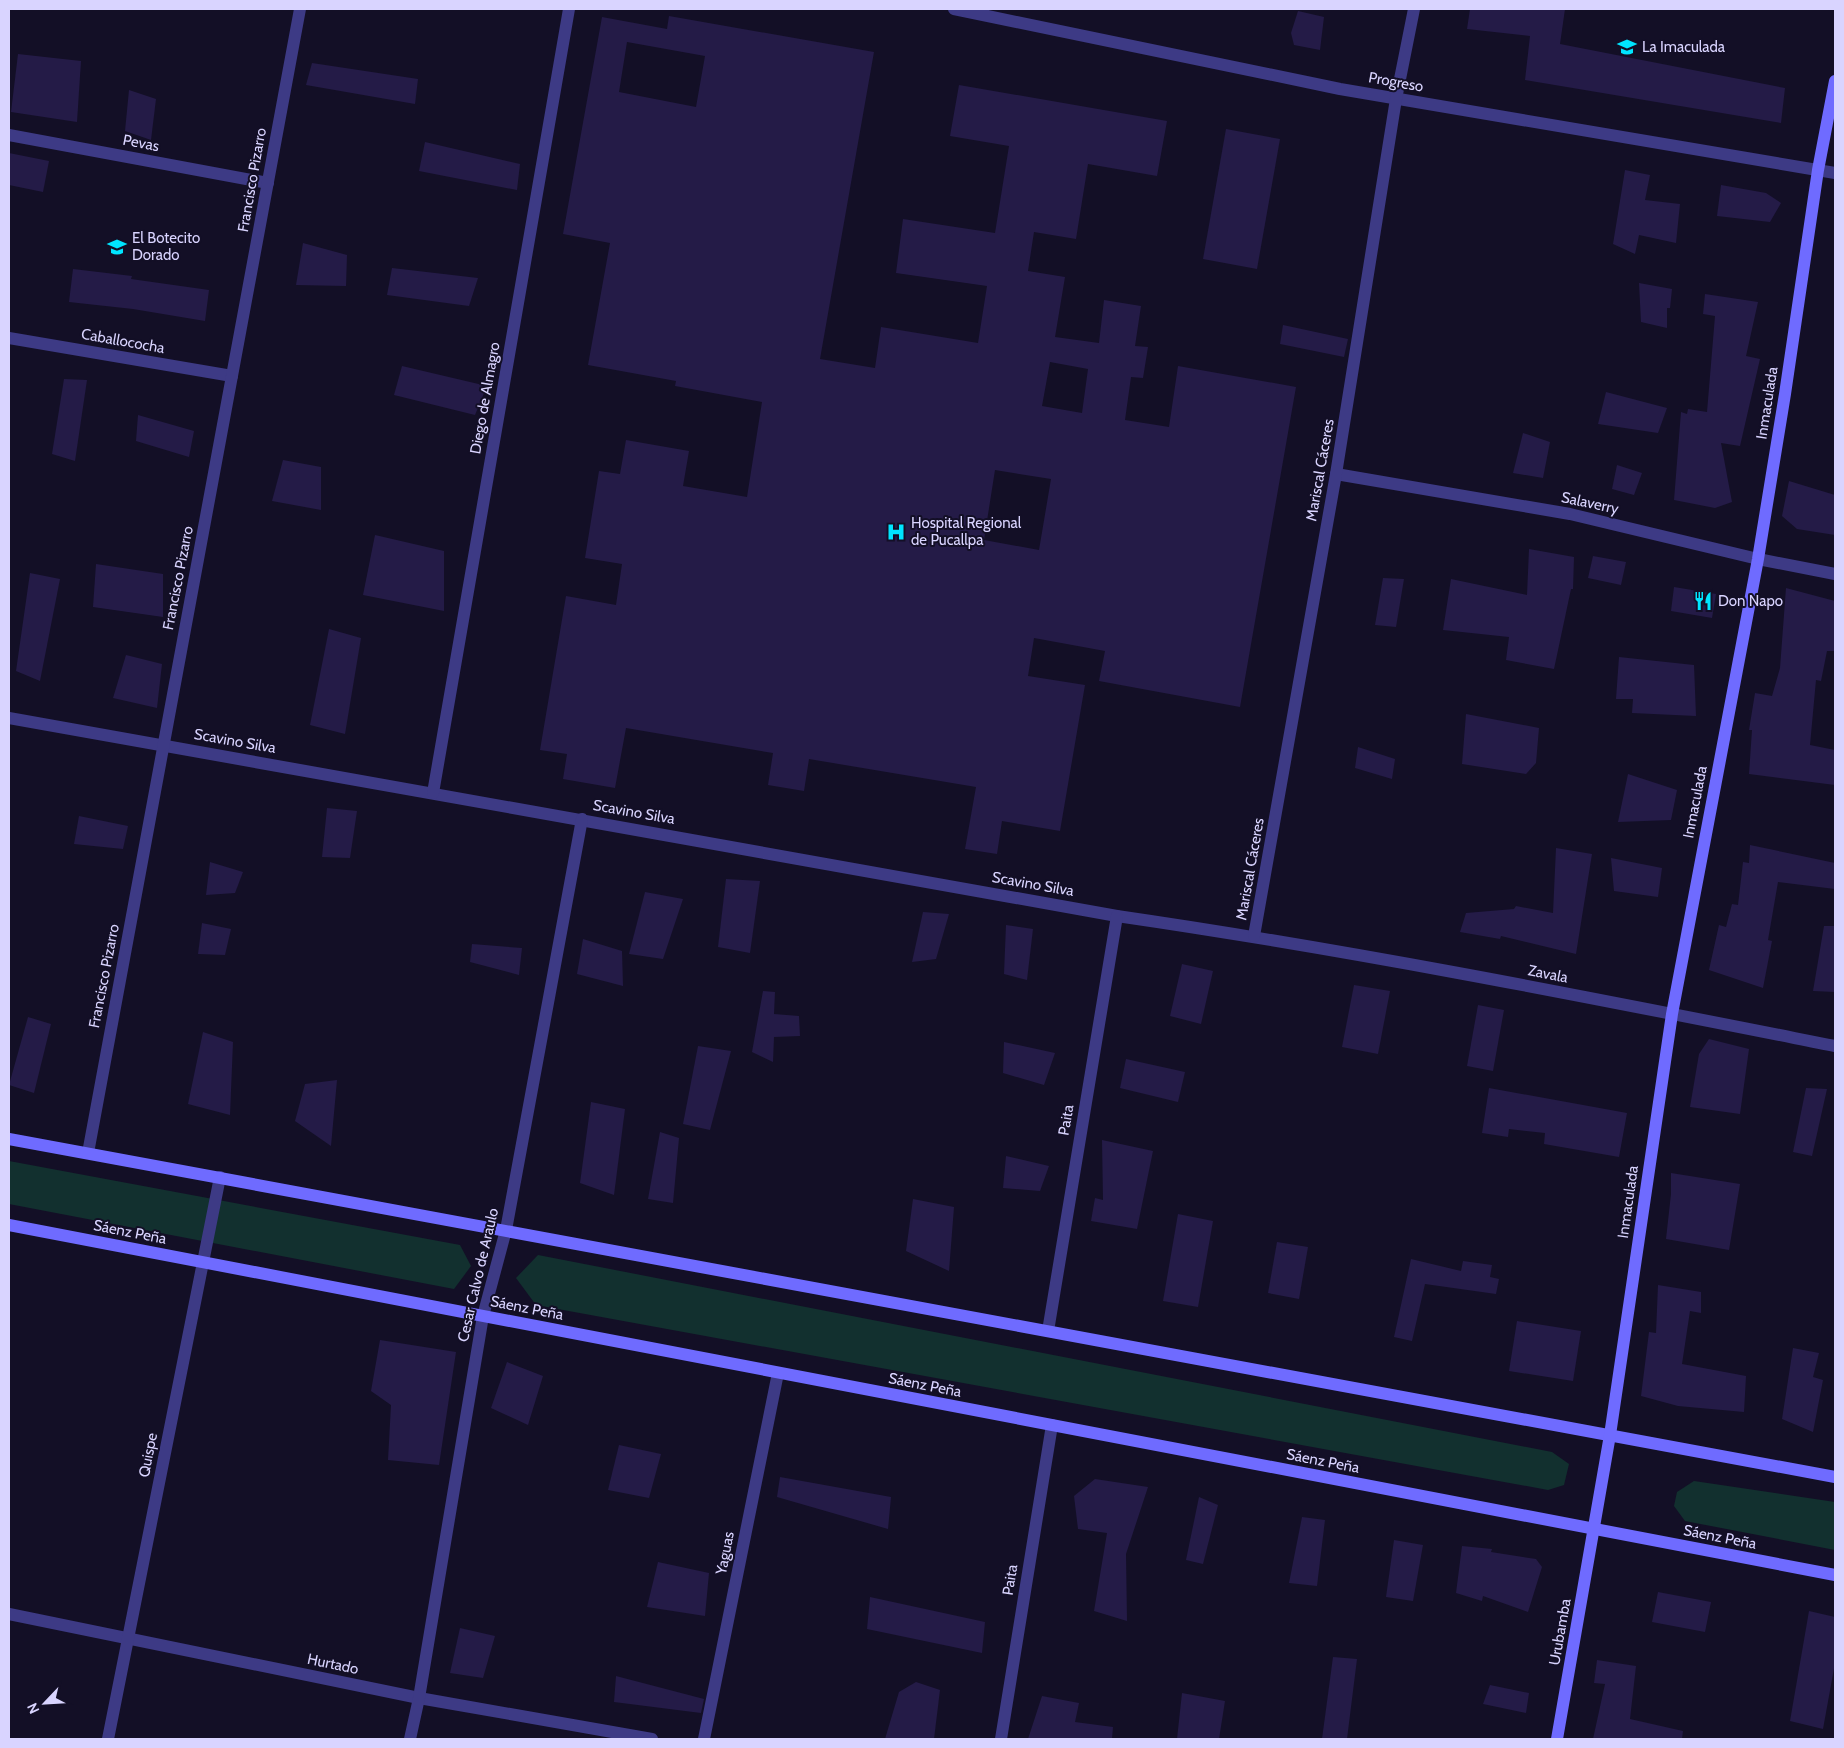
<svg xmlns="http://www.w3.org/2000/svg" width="1844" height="1748" font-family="Cabin,sans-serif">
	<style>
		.green { fill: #12302f }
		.building { fill: #241b47; fill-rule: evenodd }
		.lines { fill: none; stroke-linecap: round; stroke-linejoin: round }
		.street { stroke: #3d3a85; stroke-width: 12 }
		.secondary { stroke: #6f6bff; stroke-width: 12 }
		.labels { text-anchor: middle; stroke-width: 4; stroke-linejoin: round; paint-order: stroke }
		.poi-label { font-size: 15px; fill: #d9d4ff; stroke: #130f26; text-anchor: start }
		.street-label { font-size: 15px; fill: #d9d4ff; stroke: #130f26 }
	</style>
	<rect width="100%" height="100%" fill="#130f26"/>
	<!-- green -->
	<g class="green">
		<path d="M 9,1161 L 460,1245 L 471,1266 L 454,1289 L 9,1204 Z"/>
		<path d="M 538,1255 L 1552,1452 L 1569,1464 L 1564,1485 L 1548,1490 L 536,1305 L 516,1278 Z"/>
		<path d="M 1694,1481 L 1835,1502 L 1835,1550 L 1685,1521 L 1674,1506 L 1677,1492 Z"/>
	</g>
	<!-- building -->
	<g class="building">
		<path d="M 1470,9 L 1565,9 L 1560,44 L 1785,88 L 1781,123 L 1525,80 L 1530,36 L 1467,29 Z"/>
		<path d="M 1298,11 L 1324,17 L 1320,50 L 1294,45 L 1291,33 Z"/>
		<path d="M 669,16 L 874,52 L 820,359 L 875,368 L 881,327 L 978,343 L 987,286 L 896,273 L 903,219 L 995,233 L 1009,146 L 950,136 L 959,85 L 1167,121 L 1157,176 L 1088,164 L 1076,239 L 1034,232 L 1028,271 L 1065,277 L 1055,337 L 1099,343 L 1104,300 L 1141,306 L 1135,346 L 1148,347 L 1143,378 L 1131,377 L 1125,420 L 1169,427 L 1178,366 L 1296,387 L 1240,707 L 1099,681 L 1105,651 L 1034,638 L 1028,676 L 1085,685 L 1060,831 L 1002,821 L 997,854 L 965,849 L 976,787 L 809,759 L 804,791 L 768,785 L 773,753 L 626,728 L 615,788 L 563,779 L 567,754 L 540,750 L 566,596 L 616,605 L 622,564 L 585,558 L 599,471 L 620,474 L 626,440 L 689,451 L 683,486 L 747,497 L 762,402 L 675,386 L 676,381 L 588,365 L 610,243 L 563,234 L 602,17 L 667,29 ZM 627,42 L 705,56 L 696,107 L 619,92 ZM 1050,362 L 1088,369 L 1082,413 L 1042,406 ZM 995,470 L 1051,479 L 1039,550 L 984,540 Z"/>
		<path d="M 18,54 L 81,61 L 77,122 L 11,112 Z"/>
		<path d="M 312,63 L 418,79 L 415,104 L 306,85 Z"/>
		<path d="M 129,90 L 156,99 L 151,140 L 125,131 Z"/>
		<path d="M 1226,129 L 1280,139 L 1257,269 L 1203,259 Z"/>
		<path d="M 425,142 L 520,164 L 517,190 L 419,171 Z"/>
		<path d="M 9,153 L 49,161 L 43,192 L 9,185 Z"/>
		<path d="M 1625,170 L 1650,175 L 1645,200 L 1680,204 L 1676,243 L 1639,235 L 1635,254 L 1613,244 Z"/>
		<path d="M 1721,185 L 1766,193 L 1781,203 L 1770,222 L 1717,216 Z"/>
		<path d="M 303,243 L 347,255 L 346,286 L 296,285 Z"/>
		<path d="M 392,268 L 478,278 L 469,306 L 387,295 Z"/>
		<path d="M 73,269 L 132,276 L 131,279 L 209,290 L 205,321 L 133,309 L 69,302 Z"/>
		<path d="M 1639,283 L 1672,289 L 1670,308 L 1667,308 L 1667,328 L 1641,322 Z"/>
		<path d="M 1705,294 L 1758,302 L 1746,356 L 1760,359 L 1740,446 L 1721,443 L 1732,502 L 1715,508 L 1674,500 L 1681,412 L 1687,414 L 1688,409 L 1707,412 L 1715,316 L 1703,314 Z"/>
		<path d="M 1283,325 L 1348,339 L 1344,357 L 1280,344 Z"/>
		<path d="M 402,366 L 487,386 L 475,415 L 394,395 Z"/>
		<path d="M 64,379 L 87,380 L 75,461 L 52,454 Z"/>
		<path d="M 1606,392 L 1667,408 L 1658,433 L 1598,424 Z"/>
		<path d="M 138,415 L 194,431 L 189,457 L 136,441 Z"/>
		<path d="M 1523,433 L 1550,442 L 1543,478 L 1513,473 Z"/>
		<path d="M 283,460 L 321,467 L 321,510 L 272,501 Z"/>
		<path d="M 1617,465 L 1642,473 L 1634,495 L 1612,489 Z"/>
		<path d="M 1789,481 L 1835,495 L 1835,535 L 1797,529 L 1782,516 Z"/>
		<path d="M 375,535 L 444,551 L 444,611 L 363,595 Z"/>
		<path d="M 1529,549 L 1574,557 L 1573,589 L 1571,589 L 1554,669 L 1506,660 L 1509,637 L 1443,630 L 1451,579 L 1527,595 Z"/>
		<path d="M 1593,556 L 1626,562 L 1621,585 L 1588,578 Z"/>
		<path d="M 96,564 L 163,574 L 163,617 L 93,607 Z"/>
		<path d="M 30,573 L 60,579 L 40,681 L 16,671 Z"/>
		<path d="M 1383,578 L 1404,579 L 1396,627 L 1375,625 Z"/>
		<path d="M 1674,587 L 1716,594 L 1712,618 L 1671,611 Z"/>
		<path d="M 1786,588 L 1835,601 L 1835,651 L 1827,651 L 1821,681 L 1816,680 L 1810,745 L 1835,750 L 1835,785 L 1749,774 L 1752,730 L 1749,730 L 1755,693 L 1772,696 L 1780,668 Z"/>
		<path d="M 329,629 L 361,638 L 345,734 L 310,725 Z"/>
		<path d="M 126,655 L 162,664 L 157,708 L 113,698 Z"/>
		<path d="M 1619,657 L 1694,665 L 1696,716 L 1632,713 L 1633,699 L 1616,699 Z"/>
		<path d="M 1466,714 L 1539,728 L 1536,763 L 1526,774 L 1462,764 Z"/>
		<path d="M 1358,747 L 1395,759 L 1392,779 L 1355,768 Z"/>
		<path d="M 1628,774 L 1677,790 L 1671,820 L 1618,822 Z"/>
		<path d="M 327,808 L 357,811 L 350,858 L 322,857 Z"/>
		<path d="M 79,816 L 128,826 L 123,849 L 74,844 Z"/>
		<path d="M 1750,845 L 1835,863 L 1835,889 L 1778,882 L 1768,940 L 1772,941 L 1763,988 L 1709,970 L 1719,925 L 1726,927 L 1732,904 L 1738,905 L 1743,862 L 1749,863 Z"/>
		<path d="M 1556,848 L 1592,854 L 1576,954 L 1501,936 L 1500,939 L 1460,932 L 1466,913 L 1514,909 L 1516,906 L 1553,913 Z"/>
		<path d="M 1611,858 L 1662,868 L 1658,897 L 1614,891 Z"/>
		<path d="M 210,862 L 243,872 L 235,893 L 206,895 Z"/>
		<path d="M 726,879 L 760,881 L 750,953 L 718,947 Z"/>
		<path d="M 645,892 L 683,899 L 663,959 L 629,954 Z"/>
		<path d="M 923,912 L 949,914 L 936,959 L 912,962 Z"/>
		<path d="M 202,923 L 231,929 L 225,955 L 198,954 Z"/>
		<path d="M 1006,925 L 1033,929 L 1027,980 L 1004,974 Z"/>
		<path d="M 1824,926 L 1835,926 L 1835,992 L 1813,991 Z"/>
		<path d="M 583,939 L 622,951 L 623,986 L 577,974 Z"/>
		<path d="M 472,944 L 522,948 L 519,975 L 470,962 Z"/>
		<path d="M 1182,964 L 1213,971 L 1201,1024 L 1170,1016 Z"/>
		<path d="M 1354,985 L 1390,991 L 1378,1054 L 1342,1047 Z"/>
		<path d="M 763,991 L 775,992 L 774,1014 L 799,1016 L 800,1036 L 774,1037 L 773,1062 L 752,1052 Z"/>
		<path d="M 1478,1005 L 1504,1010 L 1493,1071 L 1467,1066 Z"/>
		<path d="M 28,1017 L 51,1024 L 34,1093 L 9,1085 Z"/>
		<path d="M 203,1032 L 233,1042 L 230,1115 L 188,1104 Z"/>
		<path d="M 1709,1039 L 1749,1049 L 1740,1114 L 1690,1107 L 1699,1054 Z"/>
		<path d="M 1004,1042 L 1055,1053 L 1044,1085 L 1003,1073 Z"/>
		<path d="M 698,1046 L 731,1051 L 710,1130 L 683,1124 Z"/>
		<path d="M 1126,1059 L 1185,1072 L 1178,1102 L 1120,1088 Z"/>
		<path d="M 337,1080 L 331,1146 L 295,1121 L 305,1084 Z"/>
		<path d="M 1489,1088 L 1627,1113 L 1619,1157 L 1544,1144 L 1545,1133 L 1509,1129 L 1508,1137 L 1482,1133 Z"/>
		<path d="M 1806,1088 L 1827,1089 L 1812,1156 L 1793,1152 Z"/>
		<path d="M 591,1102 L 625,1109 L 614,1195 L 580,1183 Z"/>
		<path d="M 660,1132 L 679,1138 L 673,1203 L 648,1199 Z"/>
		<path d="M 1102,1140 L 1153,1151 L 1137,1229 L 1091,1221 L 1095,1198 L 1103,1200 Z"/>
		<path d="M 1006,1156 L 1049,1166 L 1040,1191 L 1003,1188 Z"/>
		<path d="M 1671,1173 L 1740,1184 L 1729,1250 L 1666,1239 L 1671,1194 Z"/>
		<path d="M 913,1199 L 954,1207 L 949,1271 L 906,1251 Z"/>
		<path d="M 1178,1214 L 1213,1221 L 1198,1307 L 1163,1301 Z"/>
		<path d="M 1277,1242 L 1308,1247 L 1299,1299 L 1268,1293 Z"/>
		<path d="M 1411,1259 L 1461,1271 L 1463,1261 L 1492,1265 L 1490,1277 L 1499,1279 L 1496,1294 L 1425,1284 L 1412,1341 L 1394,1337 Z"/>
		<path d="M 1658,1285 L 1701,1292 L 1701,1313 L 1690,1311 L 1682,1364 L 1746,1376 L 1744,1412 L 1678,1406 L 1641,1396 L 1649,1332 L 1656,1333 Z"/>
		<path d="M 1517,1321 L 1581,1331 L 1573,1381 L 1509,1371 Z"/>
		<path d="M 380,1340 L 456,1352 L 439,1465 L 388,1460 L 391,1405 L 371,1391 Z"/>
		<path d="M 1793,1348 L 1819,1353 L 1813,1377 L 1823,1380 L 1813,1432 L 1782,1419 Z"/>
		<path d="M 507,1362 L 543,1376 L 528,1425 L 491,1408 Z"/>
		<path d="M 619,1445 L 661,1454 L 649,1498 L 608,1490 Z"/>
		<path d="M 780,1477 L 891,1497 L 888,1529 L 777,1497 Z"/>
		<path d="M 1095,1479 L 1148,1487 L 1126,1554 L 1127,1621 L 1094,1611 L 1107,1533 L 1078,1529 L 1074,1496 Z"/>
		<path d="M 1199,1497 L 1218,1505 L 1203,1564 L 1186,1560 Z"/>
		<path d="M 1302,1517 L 1325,1520 L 1317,1586 L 1289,1583 Z"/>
		<path d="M 1394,1540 L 1423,1545 L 1413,1601 L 1386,1597 Z"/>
		<path d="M 1462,1546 L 1492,1549 L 1491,1552 L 1536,1559 L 1542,1567 L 1528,1612 L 1483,1596 L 1482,1601 L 1456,1593 Z"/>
		<path d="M 658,1562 L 709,1573 L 705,1616 L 647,1607 Z"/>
		<path d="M 1658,1592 L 1711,1602 L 1705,1632 L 1652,1622 Z"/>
		<path d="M 870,1597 L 985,1622 L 982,1653 L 867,1629 Z"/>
		<path d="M 1809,1611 L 1835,1617 L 1835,1663 L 1823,1729 L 1790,1721 Z"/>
		<path d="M 460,1628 L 495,1636 L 483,1678 L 450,1673 Z"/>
		<path d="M 1333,1657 L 1357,1659 L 1347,1739 L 1322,1739 Z"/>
		<path d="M 1597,1660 L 1636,1666 L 1630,1719 L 1683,1731 L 1682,1739 L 1593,1739 L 1605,1684 L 1594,1683 Z"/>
		<path d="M 616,1676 L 704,1699 L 701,1713 L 614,1702 Z"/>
		<path d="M 916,1682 L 940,1690 L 934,1739 L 885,1739 L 899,1692 Z"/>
		<path d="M 1490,1685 L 1529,1693 L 1526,1713 L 1483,1704 Z"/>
		<path d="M 1182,1693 L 1225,1701 L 1219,1739 L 1177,1739 Z"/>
		<path d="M 1042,1696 L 1079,1703 L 1075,1722 L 1113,1727 L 1112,1739 L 1028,1739 Z"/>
	</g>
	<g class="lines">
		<!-- street -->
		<g class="street">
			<path d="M 954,9 L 1340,89 L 1835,173"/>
			<path d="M 9,135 L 268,183"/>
			<path d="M 9,338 L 232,376"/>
			<path d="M 1336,474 L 1570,514 L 1758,559 L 1835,574"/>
			<path d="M 9,718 L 1117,916 C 1358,951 1597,999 1835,1046"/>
			<path d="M 433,793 L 569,9"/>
			<path d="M 1254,936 L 1336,474 L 1396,99 L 1414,9"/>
			<path d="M 88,1153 L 300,9"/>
			<path d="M 1048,1331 L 1117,916"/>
			<path d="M 9,1614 L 419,1698 L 652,1739"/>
			<path d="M 108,1739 L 220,1177"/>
			<path d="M 410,1739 L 419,1698 L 483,1316 L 506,1230 L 582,819"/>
			<path d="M 704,1739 L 778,1373"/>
			<path d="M 1001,1739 L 1052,1425"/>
		</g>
		<!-- secondary -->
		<g class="secondary">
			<path d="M 9,1139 L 1835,1477"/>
			<path d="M 9,1225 L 1835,1575"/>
			<path d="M 1557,1739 L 1610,1435 L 1672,1014 L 1758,559 L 1785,394 L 1818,170 L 1835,81"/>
		</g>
	</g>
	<!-- icons -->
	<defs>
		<g id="school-bare" transform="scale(1.5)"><path d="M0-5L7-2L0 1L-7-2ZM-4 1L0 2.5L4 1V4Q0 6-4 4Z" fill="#00e5ff" stroke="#130f26" stroke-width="2.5" paint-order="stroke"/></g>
		<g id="hospital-bare" transform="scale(1.5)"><path d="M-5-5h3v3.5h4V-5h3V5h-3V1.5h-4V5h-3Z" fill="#00e5ff" stroke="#130f26" stroke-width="2.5" paint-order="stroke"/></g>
		<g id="restaurant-bare" transform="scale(1.5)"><path d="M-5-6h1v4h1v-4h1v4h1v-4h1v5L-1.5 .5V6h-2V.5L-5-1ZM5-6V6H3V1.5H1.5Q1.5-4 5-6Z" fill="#00e5ff" stroke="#130f26" stroke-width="2.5" paint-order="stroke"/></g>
	</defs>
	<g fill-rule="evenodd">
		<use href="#school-bare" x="1627" y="47"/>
		<use href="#school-bare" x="117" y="247"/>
		<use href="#hospital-bare" x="896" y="532"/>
		<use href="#restaurant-bare" x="1703" y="601"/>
	</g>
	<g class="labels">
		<!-- poi labels -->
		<g class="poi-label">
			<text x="1642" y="52">La Imaculada</text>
			<text x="132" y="243">El Botecito<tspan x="132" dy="17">Dorado</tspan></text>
			<text x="911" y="528">Hospital Regional<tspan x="911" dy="17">de Pucallpa</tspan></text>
			<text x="1718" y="606">Don Napo</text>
		</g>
		<!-- street labels -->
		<g class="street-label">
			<text transform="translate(1396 82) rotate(10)" y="5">Progreso</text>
			<text transform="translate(141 143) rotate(11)" y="5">Pevas</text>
			<text transform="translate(252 180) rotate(-80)" y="5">Francisco Pizarro</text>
			<text transform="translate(123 341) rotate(10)" y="5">Caballococha</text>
			<text transform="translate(485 398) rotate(-80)" y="5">Diego de Almagro</text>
			<text transform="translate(1767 403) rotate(-81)" y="5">Inmaculada</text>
			<text transform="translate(1320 470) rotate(-80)" y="5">Mariscal Cáceres</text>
			<text transform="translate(1590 503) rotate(12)" y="5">Salaverry</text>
			<text transform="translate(178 578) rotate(-79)" y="5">Francisco Pizarro</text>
			<text transform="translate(235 741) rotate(10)" y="5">Scavino Silva</text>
			<text transform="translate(1695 802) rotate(-79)" y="5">Inmaculada</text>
			<text transform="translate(634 812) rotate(10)" y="5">Scavino Silva</text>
			<text transform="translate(1250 869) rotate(-80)" y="5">Mariscal Cáceres</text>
			<text transform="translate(1033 884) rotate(10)" y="5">Scavino Silva</text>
			<text transform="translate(1548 974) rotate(11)" y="5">Zavala</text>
			<text transform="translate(104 976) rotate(-79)" y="5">Francisco Pizarro</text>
			<text transform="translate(1066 1120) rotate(-80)" y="5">Paita</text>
			<text transform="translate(1628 1202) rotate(-82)" y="5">Inmaculada</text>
			<text transform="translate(130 1232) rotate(11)" y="5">Sáenz Peña</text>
			<text transform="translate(478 1275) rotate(-77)" y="5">Cesar Calvo de Araulo</text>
			<text transform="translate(527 1308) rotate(11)" y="5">Sáenz Peña</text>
			<text transform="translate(925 1385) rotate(11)" y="5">Sáenz Peña</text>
			<text transform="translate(148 1455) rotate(-79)" y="5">Quispe</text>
			<text transform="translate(1323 1461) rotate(11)" y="5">Sáenz Peña</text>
			<text transform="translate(1720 1537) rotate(11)" y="5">Sáenz Peña</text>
			<text transform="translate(725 1553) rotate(-79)" y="5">Yaguas</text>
			<text transform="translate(1010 1580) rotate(-81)" y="5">Paita</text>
			<text transform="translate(1560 1632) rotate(-80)" y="5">Urubamba</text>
			<text transform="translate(333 1664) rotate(12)" y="5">Hurtado</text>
		</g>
	</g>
	<!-- border -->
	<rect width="1844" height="1748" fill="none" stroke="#d9d4ff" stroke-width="20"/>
	<!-- north arrow -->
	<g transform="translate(45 1703) rotate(245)" stroke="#130f26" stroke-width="4" paint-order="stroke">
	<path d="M0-4L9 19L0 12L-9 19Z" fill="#d9d4ff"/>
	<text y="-8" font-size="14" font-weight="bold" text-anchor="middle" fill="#d9d4ff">N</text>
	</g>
</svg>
